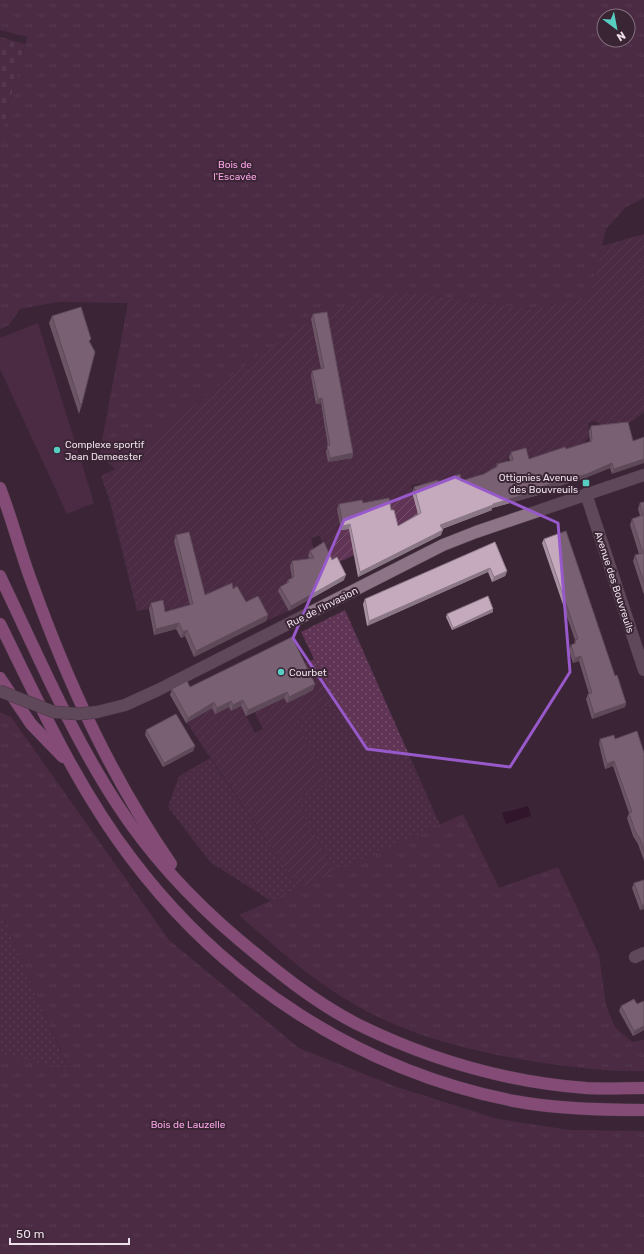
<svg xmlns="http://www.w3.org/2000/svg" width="644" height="1254" font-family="Rubik,sans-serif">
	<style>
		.grass { fill: url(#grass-dots) }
		.cemetery { fill: url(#cemetery-stones) }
		.park { fill: url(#park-tufts); fill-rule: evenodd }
		.garden { fill: url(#garden-furrows) }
		.pitch { fill: #5f3455 }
		.water { fill: #270321 }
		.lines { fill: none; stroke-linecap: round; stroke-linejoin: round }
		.minor-casing { stroke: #564552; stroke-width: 13 }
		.highway-casing { stroke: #564552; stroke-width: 13 }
		.minor { stroke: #8d7486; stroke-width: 12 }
		.highway { stroke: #db7bc6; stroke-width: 12 }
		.minor-bridge-casing { stroke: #564552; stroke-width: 13; stroke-linecap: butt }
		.minor-bridge { stroke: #8d7486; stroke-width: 12 }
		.wall { fill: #a992a3 }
		.shaded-wall { fill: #8a7785 }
		.building { fill: #c5aabe; stroke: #8a7785 }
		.marked { fill: none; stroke: #9859ca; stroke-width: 3; stroke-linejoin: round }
		.poi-dot { fill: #57cec1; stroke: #3a2535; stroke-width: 1.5 }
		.labels { text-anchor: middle; stroke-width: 4; stroke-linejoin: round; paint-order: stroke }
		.park-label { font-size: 10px; fill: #f8a5e5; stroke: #3a2535 }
		.poi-label { font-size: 10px; fill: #eee0ea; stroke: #3a2535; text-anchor: start }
		.street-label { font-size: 10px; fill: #eee0ea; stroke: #3a2535 }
	</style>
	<defs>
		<pattern id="grass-dots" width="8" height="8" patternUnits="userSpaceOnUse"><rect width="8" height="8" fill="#5f3455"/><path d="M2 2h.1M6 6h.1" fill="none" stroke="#76516e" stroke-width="1.8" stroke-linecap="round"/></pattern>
		<pattern id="cemetery-stones" width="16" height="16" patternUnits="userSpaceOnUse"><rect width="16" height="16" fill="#5f3455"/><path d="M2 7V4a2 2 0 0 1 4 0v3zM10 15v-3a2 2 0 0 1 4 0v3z" fill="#76516e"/></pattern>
		<pattern id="park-tufts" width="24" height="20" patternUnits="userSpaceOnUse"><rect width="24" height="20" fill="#5f3455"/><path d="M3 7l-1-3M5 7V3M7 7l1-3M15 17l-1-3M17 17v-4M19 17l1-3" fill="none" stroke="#76516e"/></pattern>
		<pattern id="garden-furrows" width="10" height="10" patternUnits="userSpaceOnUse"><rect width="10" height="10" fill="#5f3455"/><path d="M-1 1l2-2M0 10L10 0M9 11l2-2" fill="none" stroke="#76516e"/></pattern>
	</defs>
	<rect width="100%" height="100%" fill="#3a2535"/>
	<!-- grass -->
	<g class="grass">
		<path d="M 345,610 L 440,825 L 335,872 L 298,803 L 305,794 L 296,720 L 335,702 L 301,632 Z"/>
		<path d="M 210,758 L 299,888 L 271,901 L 210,862 L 168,807 L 179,776 Z"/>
		<path d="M 0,910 L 69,1071 L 0,1054 Z"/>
	</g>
	<!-- cemetery -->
	<path class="cemetery" d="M 0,37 L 25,44 L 0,140 Z"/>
	<!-- park -->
	<g class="park">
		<path d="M 0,0 L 644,0 L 644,198 L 626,207 L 606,229 L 590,296 L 531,309 L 406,292 L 253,359 L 115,469 L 104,459 L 100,451 L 128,303 L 58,302 L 20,309 L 9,325 L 0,329 L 0,140 L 27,37 L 0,30 ZM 604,16 L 628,16 L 628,40 L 604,40 Z"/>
		<path d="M 0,712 L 11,717 L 169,940 L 299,1048 L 397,1087 L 498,1119 L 570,1130 L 644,1131 L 644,1254 L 0,1254 L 0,1054 L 69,1070 L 0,910 Z"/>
		<path d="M 463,814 L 499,888 L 558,867 L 599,955 L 606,1005 L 615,1027 L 632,1042 L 644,1040 L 644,1071 C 617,1072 592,1069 565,1066 C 496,1057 418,1041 357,1006 C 313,981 276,948 239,915 Z"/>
	</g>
	<!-- garden -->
	<g class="garden">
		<path d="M 644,234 L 644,412 C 625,427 617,435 595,421 L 588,423 L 590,435 L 580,449 L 534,463 L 524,452 L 509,457 L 503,467 L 471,482 L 458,479 L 424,488 L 419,483 L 411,486 L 421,522 L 346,559 L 330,565 L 323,549 L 320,536 L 311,538 L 314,550 L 312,563 L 295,573 L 288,587 L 279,591 L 289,611 L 266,621 L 170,627 L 161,607 L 137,611 L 109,498 L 101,476 L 115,469 L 253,359 L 303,325 L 356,301 L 406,292 L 531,309 L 590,296 L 602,246 Z"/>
		<path d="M 314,659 L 335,703 L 296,720 L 327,784 L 305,794 L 298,803 L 335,872 L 299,888 L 187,723 L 210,705 L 229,707 L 231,711 L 241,706 L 255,733 L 263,729 L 251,705 L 273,703 L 284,698 L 287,703 L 301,665 Z"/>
	</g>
	<!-- pitch -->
	<path class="pitch" d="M 38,323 L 94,503 L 67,514 L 0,369 L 0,338 Z"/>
	<!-- water -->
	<path class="water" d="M 528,806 L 531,816 L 506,824 L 502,813 Z"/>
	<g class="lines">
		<!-- minor casing -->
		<g class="minor-casing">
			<g id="minor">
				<path d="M 586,494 L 644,670"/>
				<path d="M 97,712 L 125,705 L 158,690 L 443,545 L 476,532 L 644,475"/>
				<path d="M 635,957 L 644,953"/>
			</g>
		</g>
		<!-- highway casing -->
		<g class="highway-casing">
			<g id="highway">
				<path d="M 0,488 C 12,519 20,551 32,583 C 68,683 110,775 171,864"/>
				<path d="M 0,576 C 37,653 70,732 117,804 C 150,855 192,900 238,939 C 275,970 314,1002 357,1024 C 428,1059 507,1082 586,1088 C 605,1089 625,1088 644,1088"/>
				<path d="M 0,624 C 39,703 77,787 131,858 C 225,983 361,1071 514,1101 C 557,1109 601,1110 644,1110"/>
				<path d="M 0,678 L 31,724 L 63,757"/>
			</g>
		</g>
		<!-- minor -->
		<use href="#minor" class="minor"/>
		<!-- highway -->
		<use href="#highway" class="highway"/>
		<!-- minor-bridge casing -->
		<g class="minor-bridge-casing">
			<path id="minor-bridge" d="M 0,691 L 54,712 L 79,714 L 97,712"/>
		</g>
		<!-- minor-bridge -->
		<use href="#minor-bridge" class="minor-bridge"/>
	</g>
	<!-- wall -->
	<g class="wall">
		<path d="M 313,314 L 353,453 L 352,458 L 328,462 L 326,451 L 328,446 L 321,403 L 316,404 L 311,376 L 312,371 L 321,369 L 311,319 Z"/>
		<path d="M 52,316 L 90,343 L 81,407 L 79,414 L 49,323 Z"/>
		<path d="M 591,426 L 633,441 L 612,474 L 610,468 L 585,478 L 543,491 L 542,494 L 492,508 L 492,510 L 442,529 L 441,535 L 358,577 L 349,529 L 341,530 L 337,509 L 339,504 L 363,503 L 391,510 L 398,526 L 418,514 L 412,492 L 414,487 L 438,482 L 461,481 L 484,474 L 496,467 L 497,464 L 510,461 L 509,457 L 511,452 L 529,459 L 566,449 L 590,442 L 589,431 Z"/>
		<path d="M 644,502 L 644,595 L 633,561 L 635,555 L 639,554 L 630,525 L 632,519 L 640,516 L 638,509 L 640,503 Z"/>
		<path d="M 176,535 L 205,595 L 233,589 L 246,602 L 268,615 L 266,621 L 194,657 L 185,636 L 181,638 L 176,629 L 154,635 L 149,609 L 151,603 L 165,612 L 190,605 L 174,541 Z"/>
		<path d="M 544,539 L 615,676 L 626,703 L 625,707 L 592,719 L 586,699 L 588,694 L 589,694 L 579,661 L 573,663 L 569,650 L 571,645 L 574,644 L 575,640 L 542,543 Z"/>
		<path d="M 495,542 L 507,571 L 505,576 L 492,582 L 488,572 L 367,626 L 363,604 L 365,599 Z"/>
		<path d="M 310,551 L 332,560 L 344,580 L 289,611 L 278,591 L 280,587 L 286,584 L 288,580 L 292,578 L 290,566 L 292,561 L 310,559 L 308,556 Z"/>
		<path d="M 493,612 L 452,630 L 446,617 L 447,614 Z"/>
		<path d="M 190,687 L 313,690 L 287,703 L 284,698 L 246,716 L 241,706 L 231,711 L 229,707 L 215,714 L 212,708 L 186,723 L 170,695 L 172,689 Z"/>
		<path d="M 146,730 L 195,746 L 193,751 L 163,767 L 145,735 Z"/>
		<path d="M 600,739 L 615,739 L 644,753 L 644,861 L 638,844 L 633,836 L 627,818 L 629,813 L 613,766 L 605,769 L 599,744 Z"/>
		<path d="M 634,883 L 644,909 L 640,910 L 632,888 Z"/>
		<path d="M 621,1006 L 644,1030 L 633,1036 L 619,1011 Z"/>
	</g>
	<!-- shaded-wall -->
	<g class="shaded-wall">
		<path d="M 322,398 L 321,403 L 316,404 L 318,399 Z"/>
		<path d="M 353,453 L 352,458 L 328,462 L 330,458 Z"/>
		<path d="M 644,459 L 644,463 L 612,474 L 614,469 Z"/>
		<path d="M 612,463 L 610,468 L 585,478 L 543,491 L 542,494 L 492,508 L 492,510 L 439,530 L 440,525 L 493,504 Z"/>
		<path d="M 350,524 L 349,529 L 341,530 L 343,526 Z"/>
		<path d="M 443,530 L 441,535 L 358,577 L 360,572 Z"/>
		<path d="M 490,568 L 488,572 L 367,626 L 369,621 Z"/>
		<path d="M 507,571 L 505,576 L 492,582 L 494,577 Z"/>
		<path d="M 346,575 L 344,580 L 289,611 L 291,606 Z"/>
		<path d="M 493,609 L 493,612 L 452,630 L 453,628 Z"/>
		<path d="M 268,615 L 266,621 L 194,657 L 196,651 Z"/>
		<path d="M 179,623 L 176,629 L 154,635 L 156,629 Z"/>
		<path d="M 187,630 L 185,636 L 181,638 L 183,632 Z"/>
		<path d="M 581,656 L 579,661 L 573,663 L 575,658 Z"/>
		<path d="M 315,684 L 313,690 L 287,703 L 289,697 Z"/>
		<path d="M 287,692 L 284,698 L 246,716 L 248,710 Z"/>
		<path d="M 243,700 L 241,706 L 231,711 L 233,705 Z"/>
		<path d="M 231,701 L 229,707 L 215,714 L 217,708 Z"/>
		<path d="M 214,702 L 212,708 L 186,723 L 188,718 Z"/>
		<path d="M 626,703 L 625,707 L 592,719 L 594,714 Z"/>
		<path d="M 195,746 L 193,751 L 163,767 L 164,763 Z"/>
		<path d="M 614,761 L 613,766 L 605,769 L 607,764 Z"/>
		<path d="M 642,905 L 644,905 L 644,909 L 640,910 Z"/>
		<path d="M 644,1026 L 644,1030 L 633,1036 L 634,1031 Z"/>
	</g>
	<!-- building -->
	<g class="building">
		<path d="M 81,307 L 91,339 L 89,341 L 95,352 L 81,407 L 52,316 Z"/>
		<path d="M 327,312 L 353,453 L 330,458 L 327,446 L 330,445 L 322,398 L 318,399 L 312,371 L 324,368 L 313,314 Z"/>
		<path d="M 628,422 L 633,441 L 644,437 L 644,459 L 614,469 L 612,463 L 587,474 L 543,486 L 544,489 L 493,504 L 493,505 L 440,525 L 443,530 L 360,572 L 350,524 L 343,526 L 339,504 L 362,500 L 363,503 L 389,498 L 391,510 L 394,510 L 398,526 L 421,513 L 414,487 L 438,480 L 438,482 L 460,474 L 461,481 L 484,474 L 498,466 L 497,464 L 513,460 L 511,452 L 526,448 L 529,459 L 565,447 L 566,449 L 592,441 L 591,426 Z"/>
		<path d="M 644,502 L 644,583 L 635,555 L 643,553 L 632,519 L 643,515 L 640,503 Z"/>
		<path d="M 566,531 L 615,676 L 617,675 L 626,703 L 594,714 L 588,694 L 592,693 L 581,656 L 575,658 L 571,645 L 576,643 L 575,640 L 578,639 L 544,539 Z"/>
		<path d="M 189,532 L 205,595 L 232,583 L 233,589 L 237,586 L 246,602 L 258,596 L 268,615 L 196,651 L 187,630 L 183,632 L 179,623 L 156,629 L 151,603 L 163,600 L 165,612 L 193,604 L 176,535 Z"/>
		<path d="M 324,542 L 332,560 L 337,557 L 346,575 L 291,606 L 280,587 L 289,582 L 288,580 L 294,577 L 292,561 L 314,558 L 310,551 Z"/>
		<path d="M 495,542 L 507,571 L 494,577 L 490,568 L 369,621 L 365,599 Z"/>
		<path d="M 488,596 L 493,609 L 453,628 L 447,614 Z"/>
		<path d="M 292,637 L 315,684 L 289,697 L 287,692 L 248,710 L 243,700 L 233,705 L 231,701 L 217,708 L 214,702 L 188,718 L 172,689 L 187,681 L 190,687 Z"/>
		<path d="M 176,714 L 195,746 L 164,763 L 146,730 Z"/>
		<path d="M 637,731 L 644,753 L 644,851 L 640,839 L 635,831 L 629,813 L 632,812 L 614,761 L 607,764 L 600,739 L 614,735 L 615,739 Z"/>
		<path d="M 644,880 L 644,905 L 642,905 L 634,883 Z"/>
		<path d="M 634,999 L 637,1004 L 644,1001 L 644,1026 L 634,1031 L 621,1006 Z"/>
	</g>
	<!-- marked area -->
	<path d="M0 0H644V1254H0ZM 455,477 L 558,523 L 570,672 L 510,767 L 367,749 L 293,638 L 344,520 Z" fill="#3a2535" fill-opacity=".55" fill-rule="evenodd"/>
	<path class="marked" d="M 455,477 L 558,523 L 570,672 L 510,767 L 367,749 L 293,638 L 344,520 Z"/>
	<!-- markers -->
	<g class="poi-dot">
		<circle cx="57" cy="450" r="4"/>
		<rect x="582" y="479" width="8" height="8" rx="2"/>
		<circle cx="281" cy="672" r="4"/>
	</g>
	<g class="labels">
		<!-- park labels -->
		<g class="park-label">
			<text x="235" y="168">Bois de<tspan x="235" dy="12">l'Escavée</tspan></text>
			<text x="188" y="1128">Bois de Lauzelle</text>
		</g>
		<!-- poi labels -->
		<g class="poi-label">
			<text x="65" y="448">Complexe sportif<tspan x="65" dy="12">Jean Demeester</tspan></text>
			<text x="578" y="481" text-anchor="end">Ottignies Avenue<tspan x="578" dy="12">des Bouvreuils</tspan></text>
			<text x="289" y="676">Courbet</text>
		</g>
		<!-- street labels -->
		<g class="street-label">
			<text transform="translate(615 582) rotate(72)" y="4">Avenue des Bouvreuils</text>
			<text transform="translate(322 607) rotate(-27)" y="4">Rue de l'Invasion</text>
		</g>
	</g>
	<!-- north arrow -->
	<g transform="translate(616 28) rotate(148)"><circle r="19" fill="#3a2535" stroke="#82707d"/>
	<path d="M0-3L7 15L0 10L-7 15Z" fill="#57cec1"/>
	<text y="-6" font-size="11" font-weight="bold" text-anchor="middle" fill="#eee0ea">N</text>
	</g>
	<!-- scale -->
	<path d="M10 1238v6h119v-6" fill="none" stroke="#eee0ea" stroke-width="2"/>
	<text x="16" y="1238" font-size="12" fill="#eee0ea" stroke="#3a2535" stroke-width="3" paint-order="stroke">50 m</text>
</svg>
